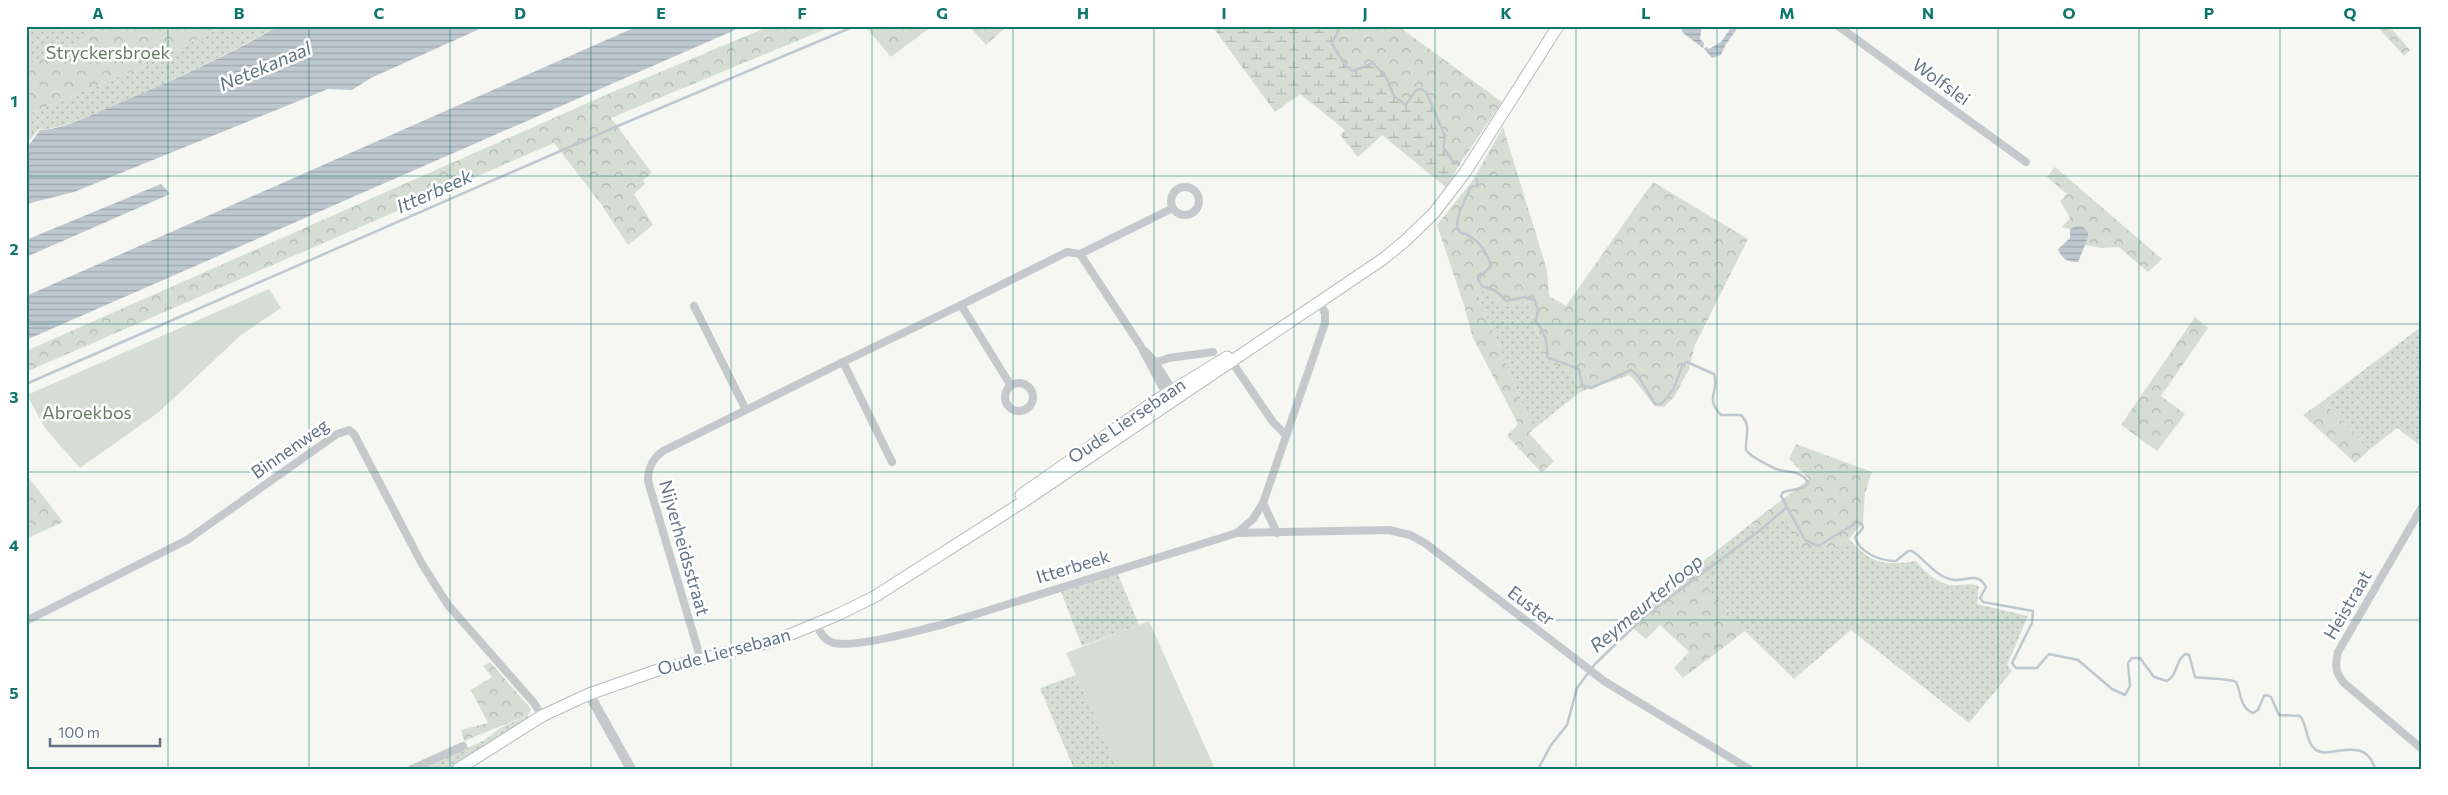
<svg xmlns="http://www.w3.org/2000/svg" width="2448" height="795" font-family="Commissioner,sans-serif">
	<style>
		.grass { fill: url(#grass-dots) }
		.forest { fill: url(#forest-crowns) }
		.wetland { fill: url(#wetland-marsh) }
		.green { fill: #d6ded3 }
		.water { fill: url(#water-rules) }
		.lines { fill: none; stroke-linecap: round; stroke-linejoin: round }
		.stream { stroke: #bec8ce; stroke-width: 2.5 }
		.secondary-casing { stroke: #b7bcc1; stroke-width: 13 }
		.minor { stroke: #c5c9cc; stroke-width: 8 }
		.tertiary { stroke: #c5c9cc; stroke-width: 10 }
		.secondary { stroke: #fff; stroke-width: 11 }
		.grid { fill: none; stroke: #0f766e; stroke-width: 1; stroke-opacity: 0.55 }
		.labels { text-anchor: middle; stroke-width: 5; stroke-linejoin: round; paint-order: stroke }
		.park-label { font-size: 18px; fill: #657c63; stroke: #fff }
		.street-label { font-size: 18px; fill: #637386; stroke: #fff }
		.water-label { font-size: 19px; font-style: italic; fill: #5f7583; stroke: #fff }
		.neatline { fill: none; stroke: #0f766e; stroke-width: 2 }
		.grid-label { font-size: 16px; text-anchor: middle; font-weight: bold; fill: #0f766e }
	</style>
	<defs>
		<pattern id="grass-dots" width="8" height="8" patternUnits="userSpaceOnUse" patternTransform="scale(1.25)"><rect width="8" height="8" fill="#d6ded3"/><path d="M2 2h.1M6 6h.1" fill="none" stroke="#b1b8b1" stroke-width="1.8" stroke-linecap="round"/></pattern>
		<pattern id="forest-crowns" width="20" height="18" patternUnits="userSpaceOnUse" patternTransform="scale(1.25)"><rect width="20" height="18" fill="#d6ded3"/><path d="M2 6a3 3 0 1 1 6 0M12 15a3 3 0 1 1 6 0" fill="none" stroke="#b1b8b1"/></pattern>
		<pattern id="wetland-marsh" width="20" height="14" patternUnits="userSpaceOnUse" patternTransform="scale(1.25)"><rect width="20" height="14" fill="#d6ded3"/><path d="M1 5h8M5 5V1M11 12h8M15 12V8" fill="none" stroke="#b1b8b1"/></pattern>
		<pattern id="water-rules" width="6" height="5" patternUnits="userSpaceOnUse" patternTransform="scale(1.25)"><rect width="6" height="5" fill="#bec8ce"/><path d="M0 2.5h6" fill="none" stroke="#9ea7ad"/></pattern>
	</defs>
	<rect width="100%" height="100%" fill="#f6f6f2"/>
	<!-- grass -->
	<g class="grass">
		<path d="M 38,26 L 101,26 L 81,41 L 26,66 L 26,32 Z"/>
		<path d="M 223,26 L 279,26 C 245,45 67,136 39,129 L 26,144 L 26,115 L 140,68 Z"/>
		<path d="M 1482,291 L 1507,306 L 1529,301 L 1534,324 L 1547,362 L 1572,372 L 1580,392 L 1535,428 L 1528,417 L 1477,293 Z"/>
		<path d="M 2422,326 L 2422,447 L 2397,428 L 2369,450 L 2323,401 Z"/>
		<path d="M 1785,514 L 1802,549 L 1834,549 L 1849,539 C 1872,564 1883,566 1916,561 C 1924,571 1938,584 1951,585 C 1961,586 1969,582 1979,586 L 1977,604 L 2028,616 L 2007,665 L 2012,671 L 1969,723 L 1851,630 L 1794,679 L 1745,631 L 1692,570 L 1753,522 L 1761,531 Z"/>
		<path d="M 1118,574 L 1139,625 L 1082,646 L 1061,592 Z"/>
		<path d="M 1076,675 L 1118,769 L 1074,769 L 1040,688 Z"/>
		<path d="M 528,715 L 528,719 L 450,769 L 419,769 L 485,740 L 500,728 Z"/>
	</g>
	<!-- forest -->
	<g class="forest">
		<path d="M 101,26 L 223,26 L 140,68 L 26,115 L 26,66 L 81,41 Z"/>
		<path d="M 770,26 L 833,26 L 611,118 L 652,173 L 643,180 L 645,184 L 634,194 L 653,225 L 628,245 L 601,204 L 554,143 L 26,372 L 26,351 L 617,90 Z"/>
		<path d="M 865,26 L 932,26 L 891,57 Z"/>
		<path d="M 969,26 L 1007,26 L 986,45 Z"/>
		<path d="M 1340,26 L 1398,26 L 1502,102 L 1459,165 C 1446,157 1447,150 1445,137 C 1443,127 1434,113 1431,102 L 1409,99 L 1406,105 L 1394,96 L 1386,77 L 1374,64 L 1353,71 L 1346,66 L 1332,44 Z"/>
		<path d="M 2377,26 L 2389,26 L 2410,50 L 2404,56 Z"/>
		<path d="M 1503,127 L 1547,270 L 1549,296 L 1566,306 L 1653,182 L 1748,239 L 1695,345 L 1689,369 L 1674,397 L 1664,407 L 1655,406 L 1630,375 L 1580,392 L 1572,372 L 1547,362 L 1534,324 L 1529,301 L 1507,306 L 1482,292 L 1477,293 L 1528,417 L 1535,428 L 1529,433 L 1554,461 L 1542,473 L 1507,436 L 1518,424 L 1473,338 L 1463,302 L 1437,225 L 1473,180 Z"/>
		<path d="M 2055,167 L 2162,259 L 2148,272 L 2119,247 L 2102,248 L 2085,245 L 2088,238 L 2076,226 L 2070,229 L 2062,227 L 2070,218 L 2060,201 L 2067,194 L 2047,177 Z"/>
		<path d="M 2195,317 L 2208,328 L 2161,396 L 2185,414 L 2157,451 L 2121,425 Z"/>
		<path d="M 2323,401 L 2369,450 L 2355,463 L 2303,415 Z"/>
		<path d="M 1796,444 L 1872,472 L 1865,493 L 1863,522 L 1849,539 L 1834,549 L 1802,549 L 1785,514 L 1761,531 L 1753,522 L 1809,479 L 1789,459 Z"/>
		<path d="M 26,474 L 63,522 L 30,537 L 26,532 Z"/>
		<path d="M 1692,570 L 1745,631 L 1683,678 L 1674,668 L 1689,652 L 1660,625 L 1646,639 L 1628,624 Z"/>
		<path d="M 490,662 L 531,709 L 528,715 L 464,741 L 461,730 L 488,723 L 471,690 L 492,677 L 483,666 Z"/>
	</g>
	<!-- wetland -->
	<path class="wetland" d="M 1212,26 L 1340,26 L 1332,45 L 1346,66 L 1354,71 L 1373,63 L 1386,77 L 1394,96 L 1406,104 L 1416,90 L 1422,89 L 1426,92 L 1445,136 L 1444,148 L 1452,160 L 1459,165 L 1447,188 L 1382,135 L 1358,157 L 1340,135 L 1345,130 L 1300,94 L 1275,112 Z"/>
	<!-- green -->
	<g class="green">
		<path d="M 269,289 L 281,308 L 241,335 L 159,412 L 80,468 L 45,428 L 27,395 Z"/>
		<path d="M 1149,621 L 1215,769 L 1118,769 L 1066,653 Z"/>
	</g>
	<!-- water -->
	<g class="water">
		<path d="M 279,26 L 486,26 L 371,78 L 352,90 L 328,89 L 74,192 L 26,204 L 26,149 L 40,130 C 61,130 86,117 106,109 C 165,84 223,58 279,26 Z"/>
		<path d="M 638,26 L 744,26 L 26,340 L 26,296 Z"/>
		<path d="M 1702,26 L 1700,39 L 1704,43 L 1703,48 L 1683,33 L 1681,27 Z"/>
		<path d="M 1732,26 L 1739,26 L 1726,44 L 1721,55 L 1712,58 L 1704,49 L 1706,47 L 1709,49 L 1721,42 Z"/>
		<path d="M 161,184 L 170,194 L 26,257 L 26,240 Z"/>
		<path d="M 2076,226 L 2082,226 L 2088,232 L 2088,238 L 2078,262 C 2067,262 2062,259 2058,249 L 2070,238 L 2070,229 Z"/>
	</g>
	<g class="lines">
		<!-- stream -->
		<g class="stream">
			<path d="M 1340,26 L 1332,44 L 1346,66 L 1353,71 L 1373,63 L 1386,77 L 1394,96 L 1406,105 L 1416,90 L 1422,89 L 1426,92 L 1445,136 L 1444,148 L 1452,160 L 1459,165"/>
			<path d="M 1477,179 L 1477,185 L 1470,188 C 1465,203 1457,212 1457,227 L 1461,233 C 1476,236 1487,251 1491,266 L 1478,279 L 1482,286 L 1496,291 L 1507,301 L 1524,297 L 1534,300 L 1538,309 L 1536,321 C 1545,333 1549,344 1547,357 L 1579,369 L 1582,385 L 1591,388 L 1631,370 L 1638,376 L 1655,404 L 1661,404 L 1673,390 L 1683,364 L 1687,362 L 1714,374 C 1720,391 1704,398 1721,415 L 1741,415 C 1752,426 1745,436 1746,450 C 1752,458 1766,464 1776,469 C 1787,473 1803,470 1808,483 L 1805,487 L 1783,492 L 1781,496 L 1805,540 L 1818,546 L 1858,522 L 1862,524 L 1863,528 L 1855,537 C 1859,553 1881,561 1896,561 L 1908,551 L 1912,551 C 1927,561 1934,576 1954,580 C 1966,581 1978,571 1986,587 L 1980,598 L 1983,602 L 2033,611 L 2032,623 L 2012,663 L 2016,668 L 2037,668 L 2049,654 L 2078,660 L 2112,689 L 2125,695 L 2130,686 L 2128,663 L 2132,658 L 2140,658 L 2154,677 L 2167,681 C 2178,675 2175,661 2185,654 L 2189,655 L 2195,677 C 2205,679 2229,678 2236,682 C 2242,694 2239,707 2253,713 L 2258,710 L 2264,696 L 2267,695 L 2271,697 L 2279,715 L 2300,716 C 2308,725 2305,742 2316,750 C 2329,760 2365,733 2375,769"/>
			<path d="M 26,384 L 613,128 L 855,26"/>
			<path d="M 1538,769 L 1551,745 L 1567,725 L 1577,688 L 1595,664 L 1645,616 L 1763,528 L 1787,507"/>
		</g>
		<!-- secondary casing -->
		<g class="secondary-casing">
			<g id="secondary">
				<path d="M 1021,495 L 1152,403 L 1227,357"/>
				<path d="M 458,769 L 542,716 L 589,694 L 655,671 L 777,640 L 835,616 L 874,597 L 1023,502 L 1383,259 L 1405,241 L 1434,213 L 1466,171 L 1558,26"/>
			</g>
		</g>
		<!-- minor -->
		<g class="minor">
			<path d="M 1838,26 L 2026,162"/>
			<circle cx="1185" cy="201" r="14"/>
			<path d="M 694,306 L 746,410 L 843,362 L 892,462"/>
			<path d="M 1145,351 L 1155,362 L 1175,394"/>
			<path d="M 843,362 L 961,305"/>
			<path d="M 1232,362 L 1273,422 L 1286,435"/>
			<path d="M 1151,364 L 1169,358 L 1213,352"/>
			<circle cx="1019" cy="397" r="14"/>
			<path d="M 1011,386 L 961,305 L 1067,252 L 1080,254"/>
			<path d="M 1170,396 L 1166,394 L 1140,345 L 1080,254 L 1173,208"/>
			<path d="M 1263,503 L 1277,533"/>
			<path d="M 2422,507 L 2338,652 C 2335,665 2335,672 2344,683 L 2422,749"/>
			<path d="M 1237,533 L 1389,530 L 1410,535 L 1425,543 L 1604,681 L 1749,769"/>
			<path d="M 26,621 L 187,540 L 337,434 L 349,430 L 354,434 L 422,564 L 448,605 L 534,703 L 542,716"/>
			<path d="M 816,625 C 820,631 823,639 831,642 C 850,650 918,630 941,625 L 1237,533 L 1253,519 L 1263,503 L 1325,323 L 1325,313 L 1319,302"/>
			<path d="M 701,660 L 648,481 C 648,468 652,459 663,451 L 746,410"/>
			<path d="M 412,769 L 463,746"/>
		</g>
		<!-- tertiary -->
		<path class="tertiary" d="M 589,694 L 631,769"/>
		<!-- secondary -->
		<use href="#secondary" class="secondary"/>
	</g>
	<!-- grid -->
	<path class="grid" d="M 168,26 L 168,769M 309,26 L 309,769M 450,26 L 450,769M 591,26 L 591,769M 731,26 L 731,769M 872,26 L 872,769M 1013,26 L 1013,769M 1154,26 L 1154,769M 1294,26 L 1294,769M 1435,26 L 1435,769M 1576,26 L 1576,769M 1717,26 L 1717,769M 1857,26 L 1857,769M 1998,26 L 1998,769M 2139,26 L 2139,769M 2280,26 L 2280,769M 26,176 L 2422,176M 26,324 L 2422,324M 26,472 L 2422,472M 26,620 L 2422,620"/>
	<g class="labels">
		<!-- park labels -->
		<g class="park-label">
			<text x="108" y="59">Stryckersbroek</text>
			<text x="87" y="419">Abroekbos</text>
		</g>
		<!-- street labels -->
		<g class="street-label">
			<text transform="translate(1941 82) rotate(36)" y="6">Wolfslei</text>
			<text transform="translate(1127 421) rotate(-34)" y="6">Oude Liersebaan</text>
			<text transform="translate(290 449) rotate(-35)" y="6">Binnenweg</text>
			<text transform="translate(684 548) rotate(74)" y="6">Nijverheidsstraat</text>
			<text transform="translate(1073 567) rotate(-17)" y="6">Itterbeek</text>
			<text transform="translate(2348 605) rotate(-60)" y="6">Heistraat</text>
			<text transform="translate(1531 606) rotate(37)" y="6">Euster</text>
			<text transform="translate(724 652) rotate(-15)" y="6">Oude Liersebaan</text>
		</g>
		<!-- water labels -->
		<g class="water-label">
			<text transform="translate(265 66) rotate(-23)" y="7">Netekanaal</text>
			<text transform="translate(434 191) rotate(-24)" y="7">Itterbeek</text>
			<text transform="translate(1646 603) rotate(-40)" y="7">Reymeurterloop</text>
		</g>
	</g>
	<!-- border -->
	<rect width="2448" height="795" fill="none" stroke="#ffffff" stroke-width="55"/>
	<!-- scale -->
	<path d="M50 738v8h110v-8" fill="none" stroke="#637386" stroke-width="2.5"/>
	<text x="58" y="738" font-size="15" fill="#637386" stroke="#ffffff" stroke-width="4" paint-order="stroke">100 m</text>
	<rect x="28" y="28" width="2392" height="740" class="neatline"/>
	<g class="grid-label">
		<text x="98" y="19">A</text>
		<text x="239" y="19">B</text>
		<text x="379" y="19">C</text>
		<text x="520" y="19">D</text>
		<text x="661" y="19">E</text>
		<text x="802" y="19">F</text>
		<text x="942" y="19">G</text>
		<text x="1083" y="19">H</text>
		<text x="1224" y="19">I</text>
		<text x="1365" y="19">J</text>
		<text x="1506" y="19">K</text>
		<text x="1646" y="19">L</text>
		<text x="1787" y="19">M</text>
		<text x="1928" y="19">N</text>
		<text x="2069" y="19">O</text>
		<text x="2209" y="19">P</text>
		<text x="2350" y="19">Q</text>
		<text x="14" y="107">1</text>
		<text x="14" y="255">2</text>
		<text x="14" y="403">3</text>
		<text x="14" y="551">4</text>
		<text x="14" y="699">5</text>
	</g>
</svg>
